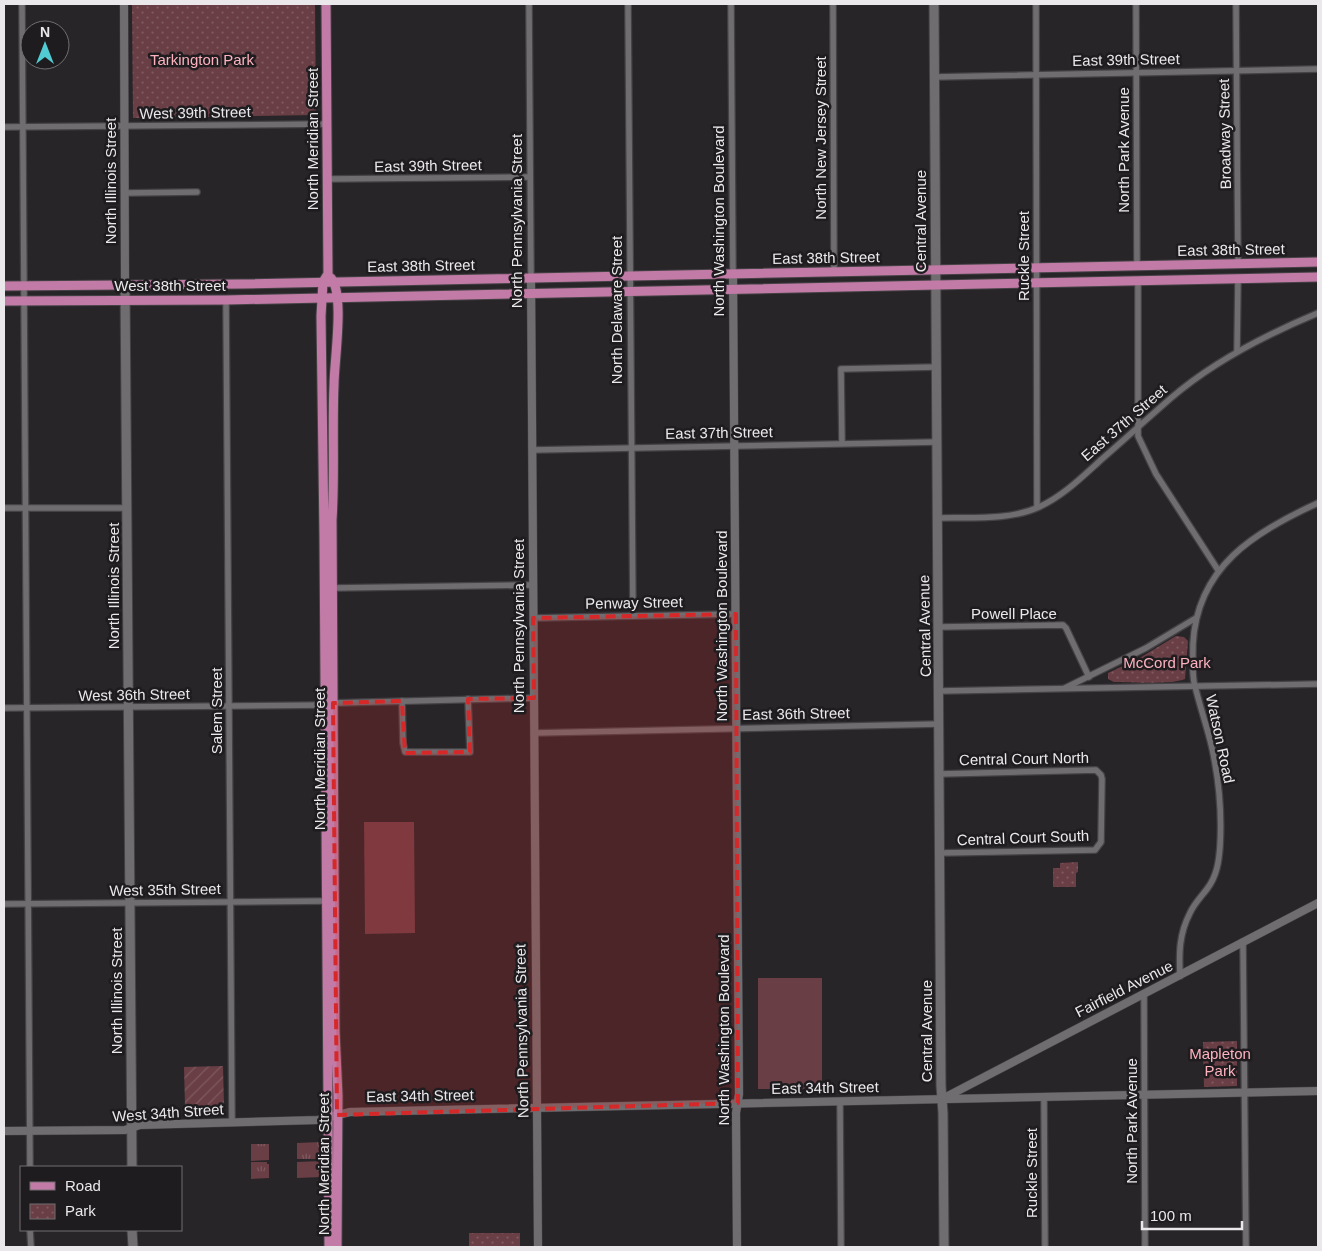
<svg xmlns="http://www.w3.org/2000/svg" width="1322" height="1251" font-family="Arial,sans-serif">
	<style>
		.grass { fill: url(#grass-tufts) }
		.park { fill: url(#park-dots) }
		.garden { fill: url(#garden-furrows) }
		.pitch { fill: #693e45 }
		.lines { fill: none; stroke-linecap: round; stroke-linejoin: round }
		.minor-casing { stroke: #454245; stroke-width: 8 }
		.tertiary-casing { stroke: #454245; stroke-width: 9 }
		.secondary-casing { stroke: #454245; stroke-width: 11 }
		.primary-casing { stroke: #454245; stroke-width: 11 }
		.minor { stroke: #706d71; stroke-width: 5.5 }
		.tertiary { stroke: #706d71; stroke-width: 8 }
		.secondary { stroke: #706d71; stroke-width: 9 }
		.primary { stroke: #c27ba6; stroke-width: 9 }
		.marked { fill: #d62828; fill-opacity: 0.2; stroke: #d62828; stroke-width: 4; stroke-dasharray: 10 6; stroke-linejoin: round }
		.labels { text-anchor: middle; stroke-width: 5; stroke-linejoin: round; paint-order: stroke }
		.park-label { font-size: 15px; fill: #feb2be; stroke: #1e1c1f }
		.street-label { font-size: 15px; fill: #eae8ea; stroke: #1e1c1f }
	</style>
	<defs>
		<pattern id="grass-tufts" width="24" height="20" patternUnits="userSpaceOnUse" patternTransform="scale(1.25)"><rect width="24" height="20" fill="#693e45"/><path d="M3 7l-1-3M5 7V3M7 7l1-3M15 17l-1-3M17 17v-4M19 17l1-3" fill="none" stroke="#7f5a60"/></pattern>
		<pattern id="park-dots" width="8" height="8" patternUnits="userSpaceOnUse" patternTransform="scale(1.25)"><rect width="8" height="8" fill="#693e45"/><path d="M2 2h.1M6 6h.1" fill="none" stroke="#7f5a60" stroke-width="1.8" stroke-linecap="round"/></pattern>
		<pattern id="garden-furrows" width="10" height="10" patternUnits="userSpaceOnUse" patternTransform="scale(1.25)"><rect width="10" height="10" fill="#693e45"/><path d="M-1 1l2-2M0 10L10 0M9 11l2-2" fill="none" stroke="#7f5a60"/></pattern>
	</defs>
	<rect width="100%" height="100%" fill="#282528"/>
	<!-- grass -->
	<g class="grass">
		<path d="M 321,1142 L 321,1159 L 297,1159 L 297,1143 Z"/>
		<path d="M 251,1144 L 269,1144 L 269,1160 L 251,1161 Z"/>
		<path d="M 321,1161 L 321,1177 L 297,1178 L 297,1162 Z"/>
		<path d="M 251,1162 L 267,1162 L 267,1164 L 269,1164 L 269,1178 L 251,1179 Z"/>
	</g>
	<!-- park -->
	<g class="park">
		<path d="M 132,4 L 315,4 L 316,115 L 133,118 Z"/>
		<path d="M 1176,636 L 1184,637 L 1188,641 L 1185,679 C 1171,685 1131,682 1114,682 L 1108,679 L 1108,673 L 1138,659 Z"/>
		<path d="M 1078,862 L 1078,872 L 1076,873 L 1076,887 L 1053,887 L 1053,868 L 1060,868 L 1060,863 Z"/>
		<path d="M 1237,1041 L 1237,1086 L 1204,1087 L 1203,1042 Z"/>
		<rect x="469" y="1233" width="51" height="14"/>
	</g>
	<!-- garden -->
	<path class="garden" d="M 223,1066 L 224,1106 L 219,1106 L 219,1111 L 190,1112 L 189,1107 L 185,1107 L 184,1067 Z"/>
	<!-- pitch -->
	<g class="pitch">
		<path d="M 364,822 L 414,822 L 415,933 L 365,934 Z"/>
		<rect x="758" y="978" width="64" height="111"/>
	</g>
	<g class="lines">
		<!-- minor casing -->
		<g class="minor-casing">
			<g id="minor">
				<path d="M 22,4 L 30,1167"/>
				<path d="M 529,4 L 531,278"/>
				<path d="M 628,4 L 633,616"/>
				<path d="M 731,4 L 733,274"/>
				<path d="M 833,4 L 834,272"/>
				<path d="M 1036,4 L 1037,507"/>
				<path d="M 1136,4 L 1137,266"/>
				<path d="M 1236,4 L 1238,264"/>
				<path d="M 934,77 L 1318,69"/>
				<path d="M 4,127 L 327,124"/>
				<path d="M 327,179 L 530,177"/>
				<path d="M 126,193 L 197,192"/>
				<path d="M 1138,281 L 1138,436 L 1156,474 L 1218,570"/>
				<path d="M 226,300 L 232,1122"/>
				<path d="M 1237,351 L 1238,279"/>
				<path d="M 842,443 L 841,369 L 936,367"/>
				<path d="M 532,450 L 937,442"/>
				<path d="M 4,508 L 127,508"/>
				<path d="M 937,518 C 970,517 1008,521 1039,507 C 1063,496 1082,477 1102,459 C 1125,439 1148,418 1171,398 C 1214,361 1265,335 1318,313"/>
				<path d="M 333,588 L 533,585"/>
				<path d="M 533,618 L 736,614"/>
				<path d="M 938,627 L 1063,625 L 1066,628 L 1089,677"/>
				<path d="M 1065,688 L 1146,648 L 1196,618"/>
				<path d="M 939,691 L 1318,684"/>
				<path d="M 402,701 L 403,743 L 405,752 L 470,752 L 468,699"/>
				<path d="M 333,703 L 534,698"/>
				<path d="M 4,708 L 326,705"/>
				<path d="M 534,733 L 939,724"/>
				<path d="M 940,774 L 1096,770 L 1101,775 L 1102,779 L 1101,842 L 1095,850 L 940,853"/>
				<path d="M 4,904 L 327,901"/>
				<path d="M 1243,942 L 1246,1247"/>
				<path d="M 1180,976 C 1179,953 1179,934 1190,913 C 1194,904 1201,897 1207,889 C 1217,876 1219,861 1220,846 C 1222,813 1219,780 1212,748 C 1207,726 1199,704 1194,682 C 1192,670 1193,657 1193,644 C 1197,567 1254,532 1318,503"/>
				<path d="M 1144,994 L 1145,1247"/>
				<path d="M 1044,1098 L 1045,1247"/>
				<path d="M 840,1101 L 841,1247"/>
				<path d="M 30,1230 L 31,1247"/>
			</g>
		</g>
		<!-- tertiary casing -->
		<g class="tertiary-casing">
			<g id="tertiary">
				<path d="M 124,4 L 125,285"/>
				<path d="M 733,274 L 739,1094 L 736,1113 L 737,1247"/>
				<path d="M 531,278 L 538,1247"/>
				<path d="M 944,1098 L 1318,903"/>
				<path d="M 4,1131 L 125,1130 L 140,1125 L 318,1120 L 350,1112 L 1318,1091"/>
			</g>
		</g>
		<!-- secondary casing -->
		<g class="secondary-casing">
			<g id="secondary">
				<path d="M 934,4 L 941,1086 L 943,1113 L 944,1247"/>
				<path d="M 125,285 L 132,1167"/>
				<path d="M 132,1230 L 133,1247"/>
			</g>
		</g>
		<!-- primary casing -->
		<g class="primary-casing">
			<g id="primary">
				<path d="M 326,4 L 328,274 L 323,282 L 321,316 L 324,535 L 329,1247"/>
				<path d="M 331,278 C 345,294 334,362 334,385 C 332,430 335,475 332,520 L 335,1031 L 338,1096 L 337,1247"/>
				<path d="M 4,286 L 242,284 L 1318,262"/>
				<path d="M 4,301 L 226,300 L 1318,277"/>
			</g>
		</g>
		<!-- minor -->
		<use href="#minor" class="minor"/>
		<!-- tertiary -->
		<use href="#tertiary" class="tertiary"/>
		<!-- secondary -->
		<use href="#secondary" class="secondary"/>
		<!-- primary -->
		<use href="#primary" class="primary"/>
	</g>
	<!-- marked area -->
	<path class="marked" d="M 736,614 L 738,1103 L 337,1115 L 333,703 L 402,701 L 405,753 L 470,752 L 468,699 L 534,698 L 533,618 Z"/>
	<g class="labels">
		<!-- park labels -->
		<g class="park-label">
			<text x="202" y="65">Tarkington Park</text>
			<text x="1167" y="668">McCord Park</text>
			<text x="1220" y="1059">Mapleton<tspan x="1220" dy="17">Park</tspan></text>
		</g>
		<!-- street labels -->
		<g class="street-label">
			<text transform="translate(1126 60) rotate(-1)" y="5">East 39th Street</text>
			<text transform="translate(195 113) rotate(-1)" y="5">West 39th Street</text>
			<text transform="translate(1225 134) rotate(-91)" y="5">Broadway Street</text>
			<text transform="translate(821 138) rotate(-90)" y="5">North New Jersey Street</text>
			<text transform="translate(313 139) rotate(-90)" y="5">North Meridian Street</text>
			<text transform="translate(1124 150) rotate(-90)" y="5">North Park Avenue</text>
			<text transform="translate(428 166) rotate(-1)" y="5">East 39th Street</text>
			<text transform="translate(111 181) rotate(-90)" y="5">North Illinois Street</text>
			<text transform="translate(517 221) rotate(-90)" y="5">North Pennsylvania Street</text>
			<text transform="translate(719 221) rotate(-90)" y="5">North Washington Boulevard</text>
			<text transform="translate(921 221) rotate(-90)" y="5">Central Avenue</text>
			<text transform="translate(1231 250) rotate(-1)" y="5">East 38th Street</text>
			<text transform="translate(1024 256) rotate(-90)" y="5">Ruckle Street</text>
			<text transform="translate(826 258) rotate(-1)" y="5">East 38th Street</text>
			<text transform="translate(421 266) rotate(-1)" y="5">East 38th Street</text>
			<text x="170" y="291">West 38th Street</text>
			<text transform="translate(617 310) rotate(-90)" y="5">North Delaware Street</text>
			<text transform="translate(1124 423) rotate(-41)" y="5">East 37th Street</text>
			<text transform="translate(719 433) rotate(-1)" y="5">East 37th Street</text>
			<text transform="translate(114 586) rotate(-90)" y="5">North Illinois Street</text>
			<text transform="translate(634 603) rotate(-1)" y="5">Penway Street</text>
			<text x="1014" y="619">Powell Place</text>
			<text transform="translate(519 626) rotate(-90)" y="5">North Pennsylvania Street</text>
			<text transform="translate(722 626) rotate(-90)" y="5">North Washington Boulevard</text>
			<text transform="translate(925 626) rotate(-91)" y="5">Central Avenue</text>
			<text transform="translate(134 695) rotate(-1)" y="5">West 36th Street</text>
			<text transform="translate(217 711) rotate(-90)" y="5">Salem Street</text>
			<text transform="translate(796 714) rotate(-1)" y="5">East 36th Street</text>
			<text transform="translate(1220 739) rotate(78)" y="5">Watson Road</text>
			<text transform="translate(320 759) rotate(-90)" y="5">North Meridian Street</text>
			<text transform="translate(1024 759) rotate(-1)" y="5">Central Court North</text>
			<text transform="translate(1023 838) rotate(-2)" y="5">Central Court South</text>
			<text transform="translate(165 890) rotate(-1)" y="5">West 35th Street</text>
			<text transform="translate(1124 989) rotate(-27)" y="5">Fairfield Avenue</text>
			<text transform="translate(117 991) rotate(-90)" y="5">North Illinois Street</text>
			<text transform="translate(724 1030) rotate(-90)" y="5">North Washington Boulevard</text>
			<text transform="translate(522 1031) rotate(-91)" y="5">North Pennsylvania Street</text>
			<text transform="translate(927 1031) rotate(-90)" y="5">Central Avenue</text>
			<text transform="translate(825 1088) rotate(-1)" y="5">East 34th Street</text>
			<text transform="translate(420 1096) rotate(-1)" y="5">East 34th Street</text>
			<text transform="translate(168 1113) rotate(-4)" y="5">West 34th Street</text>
			<text transform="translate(1132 1121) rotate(-90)" y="5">North Park Avenue</text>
			<text transform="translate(324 1164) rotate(-90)" y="5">North Meridian Street</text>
			<text transform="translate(1032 1173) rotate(-90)" y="5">Ruckle Street</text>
		</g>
	</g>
	<!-- border -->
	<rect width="1322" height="1251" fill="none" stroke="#eae8ea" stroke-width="10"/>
	<!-- legend -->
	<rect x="20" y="1166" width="162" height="65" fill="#1e1c1f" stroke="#706e70"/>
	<rect x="30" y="1182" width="25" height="8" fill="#c27ba6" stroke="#706e70"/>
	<text x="65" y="1191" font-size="15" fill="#eae8ea">Road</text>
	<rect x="30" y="1204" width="25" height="15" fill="url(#park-dots)" stroke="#706e70"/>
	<text x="65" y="1216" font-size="15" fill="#eae8ea">Park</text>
	<!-- north arrow -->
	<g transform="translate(45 45)"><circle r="24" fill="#1e1c1f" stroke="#706e70"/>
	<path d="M0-4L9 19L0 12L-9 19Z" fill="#51ccd2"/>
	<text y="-8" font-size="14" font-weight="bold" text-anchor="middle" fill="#eae8ea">N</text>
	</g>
	<!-- scale -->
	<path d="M1142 1221v8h100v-8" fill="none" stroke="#eae8ea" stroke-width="2.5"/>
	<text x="1150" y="1221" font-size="15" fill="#eae8ea" stroke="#1e1c1f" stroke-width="4" paint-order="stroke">100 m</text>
</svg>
